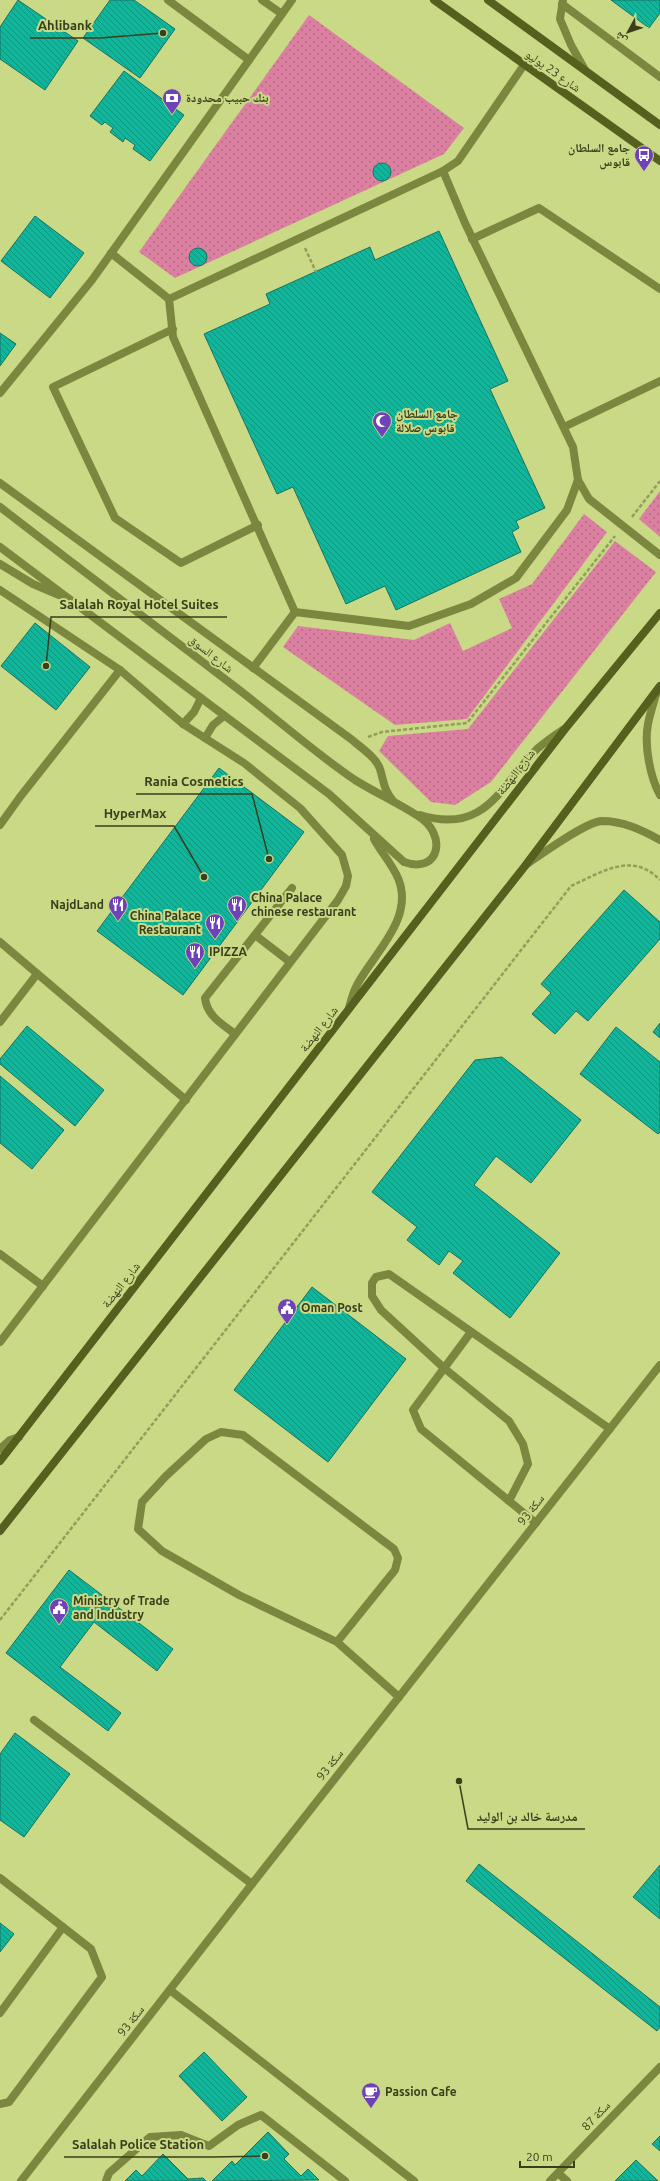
<svg xmlns="http://www.w3.org/2000/svg" width="660" height="2181" font-family="Ubuntu,'Noto Naskh Arabic',sans-serif">
	<style>
		.grass { fill: url(#grass-dots) }
		.building { fill: url(#building-back-hatch); stroke: #167362 }
		.lines { fill: none; stroke-linecap: round; stroke-linejoin: round }
		.path { stroke: #939e5d; stroke-width: 2.5; stroke-dasharray: 4 2; stroke-linecap: butt }
		.service { stroke: #7b873e; stroke-width: 8 }
		.minor { stroke: #7b873e; stroke-width: 8 }
		.tertiary { stroke: #7b873e; stroke-width: 8 }
		.secondary { stroke: #56601e; stroke-width: 8 }
		.labels { text-anchor: middle; stroke-width: 4; stroke-linejoin: round; paint-order: stroke }
		.street-label { font-size: 12px; fill: #393e1c; stroke: #cad986 }
		.poi-label { font-size: 12px; font-weight: bold; fill: #393e1c; stroke: #cad986; text-anchor: start }
		.leader { fill: none; stroke: #393e1c; stroke-width: 1.5 }
		.callout-dot { fill: #393e1c; stroke: #cad986; stroke-width: 1.5 }
		.callout-label { font-size: 13px; text-anchor: middle; font-weight: bold; fill: #393e1c; stroke: #cad986; stroke-width: 4; stroke-linejoin: round; paint-order: stroke }
	</style>
	<defs>
		<pattern id="grass-dots" width="8" height="8" patternUnits="userSpaceOnUse"><rect width="8" height="8" fill="#dc80a1"/><path d="M2 2h.1M6 6h.1" fill="none" stroke="#b36a82" stroke-width="1.8" stroke-linecap="round"/></pattern>
		<pattern id="building-back-hatch" width="6" height="6" patternUnits="userSpaceOnUse"><rect width="6" height="6" fill="#0db79c"/><path d="M-1 5l2 2M0 0l6 6M5-1l2 2" fill="none" stroke="#0e967e"/></pattern>
	</defs>
	<rect width="100%" height="100%" fill="#cad986"/>
	<!-- grass -->
	<g class="grass">
		<path d="M 309,15 L 464,128 L 444,154 L 175,278 L 139,252 Z"/>
		<path d="M 660,491 L 660,537 L 639,519 Z"/>
		<path d="M 584,514 L 607,532 L 467,719 L 395,725 L 283,647 L 298,626 L 414,640 L 450,623 L 463,651 L 512,628 L 499,599 L 532,584 Z"/>
		<path d="M 615,541 L 656,572 L 491,782 L 455,805 L 431,802 L 379,751 L 388,736 L 468,729 Z"/>
	</g>
	<!-- building -->
	<g class="building">
		<path d="M 18,0 L 78,41 L 45,90 L 0,59 L 0,27 Z"/>
		<path d="M 110,0 L 134,0 L 175,29 L 140,78 L 83,38 Z"/>
		<path d="M 611,0 L 660,0 L 660,13 L 649,28 Z"/>
		<path d="M 124,71 L 184,115 L 150,161 L 133,149 L 135,145 L 125,138 L 123,142 L 110,132 L 113,128 L 105,122 L 102,125 L 90,116 Z"/>
		<circle cx="382" cy="172" r="9"/>
		<path d="M 35,216 L 84,253 L 50,298 L 1,261 Z"/>
		<path d="M 439,231 L 508,381 L 490,389 L 545,508 L 516,521 L 519,528 L 512,532 L 521,552 L 396,610 L 385,586 L 346,604 L 293,487 L 277,494 L 204,334 L 270,304 L 266,294 L 370,247 L 375,260 Z"/>
		<circle cx="198" cy="257" r="9"/>
		<path d="M 0,333 L 16,344 L 0,366 Z"/>
		<path d="M 35,623 L 90,667 L 56,710 L 1,666 Z"/>
		<path d="M 219,768 L 304,832 L 183,995 L 97,931 Z"/>
		<path d="M 624,890 L 660,922 L 660,939 L 588,1021 L 576,1011 L 555,1034 L 532,1014 L 551,993 L 541,984 Z"/>
		<path d="M 660,1023 L 660,1038 L 653,1032 Z"/>
		<path d="M 27,1026 L 104,1090 L 75,1126 L 0,1064 L 0,1059 Z"/>
		<path d="M 616,1027 L 660,1062 L 660,1132 L 658,1134 L 580,1074 Z"/>
		<path d="M 502,1057 L 581,1120 L 531,1183 L 496,1156 L 474,1185 L 560,1253 L 510,1318 L 453,1273 L 463,1261 L 449,1251 L 439,1265 L 407,1240 L 417,1227 L 372,1192 L 475,1060 Z"/>
		<path d="M 0,1076 L 64,1130 L 32,1169 L 0,1143 Z"/>
		<path d="M 312,1287 L 406,1359 L 328,1462 L 234,1390 Z"/>
		<path d="M 69,1570 L 173,1649 L 157,1671 L 94,1622 L 60,1667 L 121,1713 L 108,1731 L 6,1653 Z"/>
		<path d="M 15,1733 L 70,1774 L 24,1837 L 0,1820 L 0,1754 Z"/>
		<path d="M 479,1864 L 660,2007 L 660,2027 L 657,2031 L 466,1881 Z"/>
		<path d="M 660,1865 L 660,1919 L 633,1897 Z"/>
		<path d="M 0,1923 L 14,1934 L 0,1952 Z"/>
		<path d="M 204,2052 L 247,2097 L 222,2121 L 179,2076 Z"/>
		<path d="M 268,2132 L 289,2154 L 284,2159 L 301,2176 L 308,2169 L 319,2180 L 212,2181 L 232,2161 L 235,2165 Z"/>
		<path d="M 660,2136 L 660,2151 L 652,2144 Z"/>
		<path d="M 163,2154 L 188,2179 L 203,2178 L 206,2181 L 125,2181 L 136,2170 L 142,2176 Z"/>
		<path d="M 636,2160 L 658,2181 L 615,2181 Z"/>
	</g>
	<g class="lines">
		<!-- path -->
		<g class="path">
			<path d="M 305,248 L 316,272"/>
			<path d="M 632,517 L 660,481"/>
			<path d="M 368,737 L 382,732 L 467,723 L 615,536"/>
			<path d="M 0,1620 L 571,886 C 602,872 632,851 660,880"/>
		</g>
		<!-- service -->
		<g class="service">
			<path d="M 168,0 L 249,60"/>
			<path d="M 262,0 L 282,14"/>
			<path d="M 472,239 L 539,208 L 660,289"/>
			<path d="M 111,253 L 169,299 L 443,171 L 458,161 L 524,65"/>
			<path d="M 169,299 L 173,337 L 295,612"/>
			<path d="M 173,329 L 53,387 L 115,518 L 181,563 L 258,525"/>
			<path d="M 564,427 L 660,381"/>
			<path d="M 578,480 L 589,499 L 660,555"/>
			<path d="M 0,483 L 351,739 C 360,747 376,757 380,769 C 384,782 383,788 393,801"/>
			<path d="M 0,590 L 120,670 L 183,724 L 244,763 L 300,808 L 342,855 L 348,876 L 346,886 L 338,900 L 0,1342"/>
			<path d="M 253,668 L 295,612 L 409,626 L 471,604 L 516,578 L 567,510 L 578,480 L 573,447 L 465,223 L 443,171"/>
			<path d="M 0,825 L 20,797 L 120,670"/>
			<path d="M 255,935 L 290,962"/>
			<path d="M 0,942 L 186,1100"/>
			<path d="M 0,1022 L 37,974"/>
			<path d="M 235,1034 C 222,1024 207,1016 205,998 L 292,888"/>
			<path d="M 0,1254 L 43,1286"/>
			<path d="M 471,1332 L 413,1410 L 421,1429 L 536,1523"/>
			<path d="M 0,1449 L 10,1440 L 19,1437"/>
			<path d="M 509,1501 L 528,1464 L 523,1444 L 509,1421 L 444,1368 L 381,1310 L 372,1296 L 372,1283 L 376,1277 L 389,1274 L 610,1429"/>
			<path d="M 337,1642 L 239,1595 L 162,1551 L 138,1529 L 142,1502 L 166,1476 L 206,1439 L 221,1432 L 243,1435 L 394,1549 L 398,1558 L 395,1570 L 337,1642 L 399,1697"/>
			<path d="M 34,1720 L 252,1884"/>
			<path d="M 0,1878 L 91,1949 L 102,1977 L 9,2102 L 0,2104"/>
			<path d="M 0,2013 L 63,1927"/>
			<path d="M 106,2181 L 109,2173 L 150,2137 L 181,2135 L 209,2146 L 238,2125 L 261,2115 L 345,2181"/>
		</g>
		<!-- minor -->
		<g class="minor">
			<path d="M 563,0 L 560,19 L 571,45 L 585,70"/>
			<path d="M 562,4 L 660,77"/>
			<path d="M 0,393 L 92,280 L 292,0"/>
			<path d="M 170,1990 L 414,2181"/>
			<path d="M 558,2173 L 567,2181"/>
			<path d="M 21,2181 L 252,1884 L 660,1365"/>
			<path d="M 550,2181 L 660,2067"/>
		</g>
		<!-- tertiary -->
		<g class="tertiary">
			<path d="M 0,507 C 79,568 158,628 238,689 C 277,719 315,753 355,780 C 376,793 398,803 418,816 C 447,833 441,875 404,862 L 329,794 L 0,547"/>
			<path d="M 0,564 L 33,584 L 59,595"/>
			<path d="M 657,691 C 654,702 650,713 648,724 C 644,745 650,777 660,795"/>
			<path d="M 183,724 L 194,712 L 201,698"/>
			<path d="M 205,738 L 213,725 L 224,716"/>
			<path d="M 420,815 C 485,835 500,787 537,749 C 546,741 555,735 564,729"/>
			<path d="M 527,864 C 542,854 585,822 602,821 C 623,821 642,830 660,840"/>
			<path d="M 349,1008 C 351,1001 353,992 357,985 C 374,953 415,918 398,878 C 392,864 381,852 374,839"/>
		</g>
		<!-- secondary -->
		<g class="secondary">
			<path d="M 434,0 L 660,161"/>
			<path d="M 488,0 L 660,125"/>
			<path d="M 0,1461 L 565,729 L 660,613"/>
			<path d="M 0,1531 L 525,866 L 660,686"/>
		</g>
	</g>
	<!-- icons -->
	<defs>
		<g id="bank-pin" transform="scale(1)"><path d="M0 17L-7.5 6A9.5 9.5 0 1 1 7.5 6Z" fill="#7042b9" stroke="#cad986"/><path d="M-6-4H6V4H-6ZM0-2.3a2.3 2.3 0 1 0 0 4.6a2.3 2.3 0 1 0 0-4.6Z" fill="#fff"/></g>
		<g id="bus-pin" transform="scale(1)"><path d="M0 17L-7.5 6A9.5 9.5 0 1 1 7.5 6Z" fill="#7042b9" stroke="#cad986"/><path d="M-5-6H5V4H4V6H2V4H-2V6H-4V4H-5ZM-3.5-4V0h7V-4ZM-3.5 1.2v1.5H-2V1.2ZM2 1.2v1.5H3.5V1.2Z" fill="#fff"/></g>
		<g id="mosque-pin" transform="scale(1)"><path d="M0 17L-7.5 6A9.5 9.5 0 1 1 7.5 6Z" fill="#7042b9" stroke="#cad986"/><path d="M3.5-4.9A6 6 0 1 0 3.5 4.9A5 5 0 1 1 3.5-4.9Z" fill="#fff"/></g>
		<g id="restaurant-pin" transform="scale(1)"><path d="M0 17L-7.5 6A9.5 9.5 0 1 1 7.5 6Z" fill="#7042b9" stroke="#cad986"/><path d="M-5-6h1v4h1v-4h1v4h1v-4h1v5L-1.5 .5V6h-2V.5L-5-1ZM5-6V6H3V1.5H1.5Q1.5-4 5-6Z" fill="#fff"/></g>
		<g id="civic-pin" transform="scale(1)"><path d="M0 17L-7.5 6A9.5 9.5 0 1 1 7.5 6Z" fill="#7042b9" stroke="#cad986"/><path d="M-.6-6.5H3V-4.5H.6V-3L4-1V1h2V6H-6V1h2V-1L-.6-3ZM-1.2 2.5V6h2.4V2.5Z" fill="#fff"/></g>
		<g id="cafe-pin" transform="scale(1)"><path d="M0 17L-7.5 6A9.5 9.5 0 1 1 7.5 6Z" fill="#7042b9" stroke="#cad986"/><path d="M-5.5-4.5H6V0H3Q3 3.5 0 3.5H-2.5Q-5.5 3.5-5.5 0ZM3-3.2v2h1.7v-2ZM-6 4.5H4V6H-6Z" fill="#fff"/></g>
	</defs>
	<g fill-rule="evenodd">
		<use href="#bank-pin" x="172" y="98"/>
		<use href="#bus-pin" x="644" y="155"/>
		<use href="#mosque-pin" x="382" y="421"/>
		<use href="#restaurant-pin" x="118" y="905"/>
		<use href="#restaurant-pin" x="237" y="905"/>
		<use href="#restaurant-pin" x="215" y="923"/>
		<use href="#restaurant-pin" x="195" y="952"/>
		<use href="#civic-pin" x="287" y="1308"/>
		<use href="#civic-pin" x="59" y="1608"/>
		<use href="#cafe-pin" x="371" y="2092"/>
	</g>
	<g class="labels">
		<!-- street labels -->
		<g class="street-label">
			<text transform="translate(553 71) rotate(35)" y="4">شارع 23 يوليو</text>
			<text transform="translate(211 654) rotate(38)" y="4">شارع السوق</text>
			<text transform="translate(516 772) rotate(-52)" y="4">شارع النهضة</text>
			<text transform="translate(319 1029) rotate(-52)" y="4">شارع النهضة</text>
			<text transform="translate(121 1285) rotate(-52)" y="4">شارع النهضة</text>
			<text transform="translate(531 1510) rotate(-52)" y="4">سكة 93</text>
			<text transform="translate(330 1765) rotate(-52)" y="4">سكة 93</text>
			<text transform="translate(131 2021) rotate(-52)" y="4">سكة 93</text>
			<text transform="translate(596 2116) rotate(-46)" y="4">سكة 87</text>
		</g>
		<!-- poi labels -->
		<g class="poi-label">
			<text x="186" y="102">بنك حبيب محدودة</text>
			<text x="630" y="152" text-anchor="end">جامع السلطان<tspan x="630" dy="14">قابوس</tspan></text>
			<text x="396" y="418">جامع السلطان<tspan x="396" dy="14">قابوس صلالة</tspan></text>
			<text x="251" y="902">China Palace<tspan x="251" dy="14">chinese restaurant</tspan></text>
			<text x="104" y="909" text-anchor="end">NajdLand</text>
			<text x="201" y="920" text-anchor="end">China Palace<tspan x="201" dy="14">Restaurant</tspan></text>
			<text x="209" y="956">IPIZZA</text>
			<text x="301" y="1312">Oman Post</text>
			<text x="73" y="1605">Ministry of Trade<tspan x="73" dy="14">and Industry</tspan></text>
			<text x="385" y="2096">Passion Cafe</text>
		</g>
	</g>
	<!-- callouts -->
	<path class="leader" d="M163 33L100 38H30M46 666L51 617H227M269 859L252 794H136M204 877L174 826H95M459 1781L468 1829H585M265 2156L213 2157H64"/>
	<g class="callout-dot">
		<circle cx="163" cy="33" r="4"/>
		<circle cx="46" cy="666" r="4"/>
		<circle cx="269" cy="859" r="4"/>
		<circle cx="204" cy="877" r="4"/>
		<circle cx="459" cy="1781" r="4"/>
		<circle cx="265" cy="2156" r="4"/>
	</g>
	<g class="callout-label">
		<text x="65" y="30">Ahlibank</text>
		<text x="139" y="609">Salalah Royal Hotel Suites</text>
		<text x="194" y="786">Rania Cosmetics</text>
		<text x="135" y="818">HyperMax</text>
		<text x="527" y="1821">مدرسة خالد بن الوليد</text>
		<text x="138" y="2149">Salalah Police Station</text>
	</g>
	<!-- north arrow -->
	<g transform="translate(628 32) rotate(230)" stroke="#cad986" stroke-width="3" paint-order="stroke">
	<path d="M0-3L7 15L0 10L-7 15Z" fill="#393e1c"/>
	<text y="-6" font-size="11" font-weight="bold" text-anchor="middle" fill="#393e1c">ش</text>
	</g>
	<!-- scale -->
	<path d="M520 2161v6h54v-6" fill="none" stroke="#393e1c" stroke-width="2"/>
	<text x="526" y="2161" font-size="12" fill="#393e1c" stroke="#cad986" stroke-width="3" paint-order="stroke">20 m</text>
</svg>
